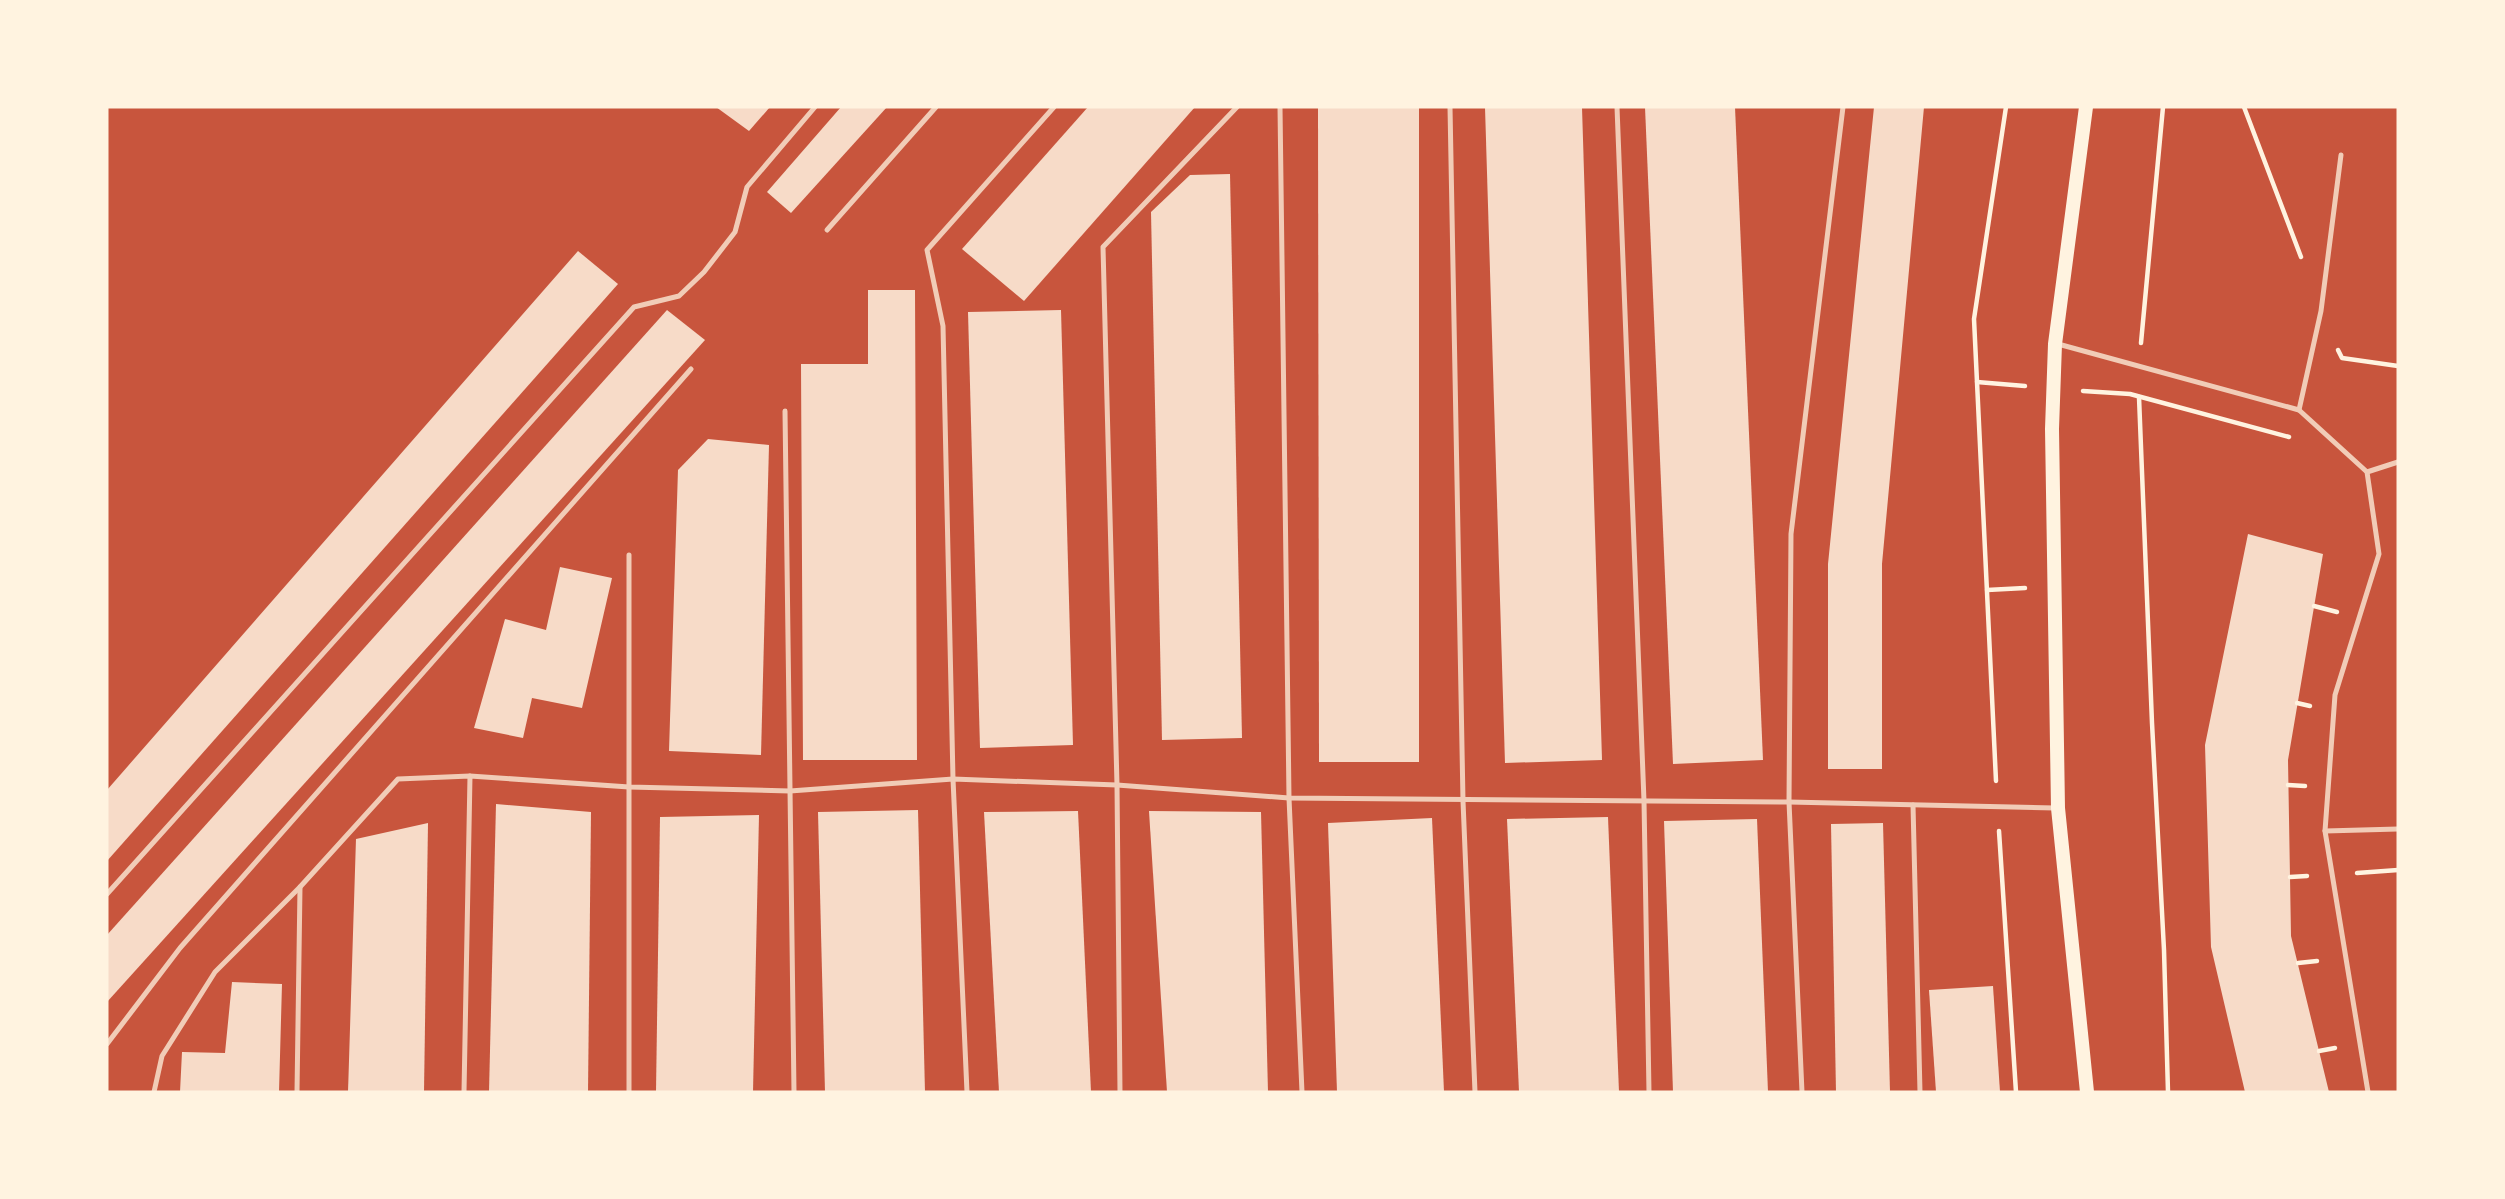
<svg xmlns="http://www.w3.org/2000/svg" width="2505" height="1199" font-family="Mulish,sans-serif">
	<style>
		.building { fill: #f7dbc8 }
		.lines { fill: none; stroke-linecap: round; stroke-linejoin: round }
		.path { stroke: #fff3e0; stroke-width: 4.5 }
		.service { stroke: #f1ccb7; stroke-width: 5 }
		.secondary { stroke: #fff3e0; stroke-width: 14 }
	</style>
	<rect width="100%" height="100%" fill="#c8553d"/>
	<!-- building -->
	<g class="building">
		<path d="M 716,107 L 770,107 L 749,131 Z"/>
		<path d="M 841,107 L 887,107 L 791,213 L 767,192 Z"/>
		<path d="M 1088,107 L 1195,107 L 1024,301 L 962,249 Z"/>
		<path d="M 1318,107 L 1419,107 L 1419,762 L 1319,762 Z"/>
		<path d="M 1485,107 L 1582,107 L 1602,760 L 1505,763 Z"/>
		<path d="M 1645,107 L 1735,107 L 1763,760 L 1673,764 Z"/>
		<path d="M 1874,107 L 1924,107 L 1882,564 L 1882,769 L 1828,769 L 1828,564 Z"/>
		<path d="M 1230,174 L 1242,738 L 1162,740 L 1151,212 L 1190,175 Z"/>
		<path d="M 578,251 L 618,284 L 107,861 L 107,790 Z"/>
		<path d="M 868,290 L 915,290 L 917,760 L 803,760 L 801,364 L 868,364 Z"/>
		<path d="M 667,310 L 705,340 L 107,1002 L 107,935 Z"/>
		<path d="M 1061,310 L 1073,745 L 980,748 L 968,312 Z"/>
		<path d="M 708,439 L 769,445 L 761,755 L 669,751 L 678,470 Z"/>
		<path d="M 2248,534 L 2323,554 L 2288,760 L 2291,936 L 2329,1092 L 2245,1092 L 2211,947 L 2205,745 Z"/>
		<path d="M 560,567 L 612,578 L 582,708 L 532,698 L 523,738 L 474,728 L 505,619 L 546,630 Z"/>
		<path d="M 496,804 L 591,812 L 588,1092 L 489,1092 Z"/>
		<path d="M 918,810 L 925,1092 L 825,1092 L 818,812 Z"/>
		<path d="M 1078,811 L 1091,1092 L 999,1092 L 984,812 Z"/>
		<path d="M 1149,811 L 1261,812 L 1268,1092 L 1167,1092 Z"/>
		<path d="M 759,815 L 753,1092 L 656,1092 L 660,817 Z"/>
		<path d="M 1608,817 L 1619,1092 L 1519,1092 L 1507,819 Z"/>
		<path d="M 1432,818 L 1444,1092 L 1337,1092 L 1328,823 Z"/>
		<path d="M 1757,819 L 1768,1092 L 1673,1092 L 1664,821 Z"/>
		<path d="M 428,823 L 424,1092 L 348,1092 L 356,839 Z"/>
		<path d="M 1883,823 L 1890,1092 L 1836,1092 L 1831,824 Z"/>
		<path d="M 232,982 L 282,984 L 279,1092 L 180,1092 L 182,1052 L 225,1053 Z"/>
		<path d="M 1993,986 L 2000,1092 L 1936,1092 L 1929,990 Z"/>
	</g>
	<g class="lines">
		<!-- path -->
		<g class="path">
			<path d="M 2244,107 L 2301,257"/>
			<path d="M 2141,343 L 2163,107"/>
			<path d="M 2338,350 L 2342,358 L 2398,366"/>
			<path d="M 1977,382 L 2025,386"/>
			<path d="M 2083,391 L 2130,394 L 2289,437"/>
			<path d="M 2139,397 L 2152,723 L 2164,950 L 2168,1092"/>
			<path d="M 1987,590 L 2025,588"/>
			<path d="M 2314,606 L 2337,612"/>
			<path d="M 2297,703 L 2310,706"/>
			<path d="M 1996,781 L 1974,319 L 2006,107"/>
			<path d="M 2288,785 L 2305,786"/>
			<path d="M 1999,831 L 2016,1092"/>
			<path d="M 2357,873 L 2398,870"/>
			<path d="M 2290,877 L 2307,876"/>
			<path d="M 2298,963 L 2317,961"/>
			<path d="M 2319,1051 L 2335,1048"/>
		</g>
		<!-- service -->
		<g class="service">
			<path d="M 1280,107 L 1289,798 L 1302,1092"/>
			<path d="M 1450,107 L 1463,801 L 1475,1092"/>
			<path d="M 1617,107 L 1644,801 L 1649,1092"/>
			<path d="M 827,230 L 936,107"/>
			<path d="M 2058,344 L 2299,410 L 2367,472 L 2379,554 L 2335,695 L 2325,831 L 2368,1092"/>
			<path d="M 2299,410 L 2321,311 L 2341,155"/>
			<path d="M 785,411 L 794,1092"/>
			<path d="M 2367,472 L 2398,462"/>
			<path d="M 629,555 L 629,1092"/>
			<path d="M 1913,805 L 1920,1092"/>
			<path d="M 2325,831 L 2398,829"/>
			<path d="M 107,894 L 634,307 L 679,296 L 704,272 L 735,232 L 747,187 L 815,107"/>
			<path d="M 107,1044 L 180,948 L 691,369"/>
			<path d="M 154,1092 L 162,1056 L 215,972 L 300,887 L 398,779 L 470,776 L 629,787 L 790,791 L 953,779 L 1117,785 L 1289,798 L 1789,802 L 2055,808"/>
			<path d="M 297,1092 L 300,887"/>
			<path d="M 464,1092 L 470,776"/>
			<path d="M 967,1092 L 953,779 L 943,326 L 927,250 L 1054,107"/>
			<path d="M 1120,1092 L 1117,785 L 1103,247 L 1237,107"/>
			<path d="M 1802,1092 L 1789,802 L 1791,534 L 1843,107"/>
		</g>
		<!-- secondary -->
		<path class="secondary" d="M 2086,107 L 2055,344 L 2052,429 L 2058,808 L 2087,1092"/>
	</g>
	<!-- border -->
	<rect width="2505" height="1199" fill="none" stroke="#fff3e0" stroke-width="217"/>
</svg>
